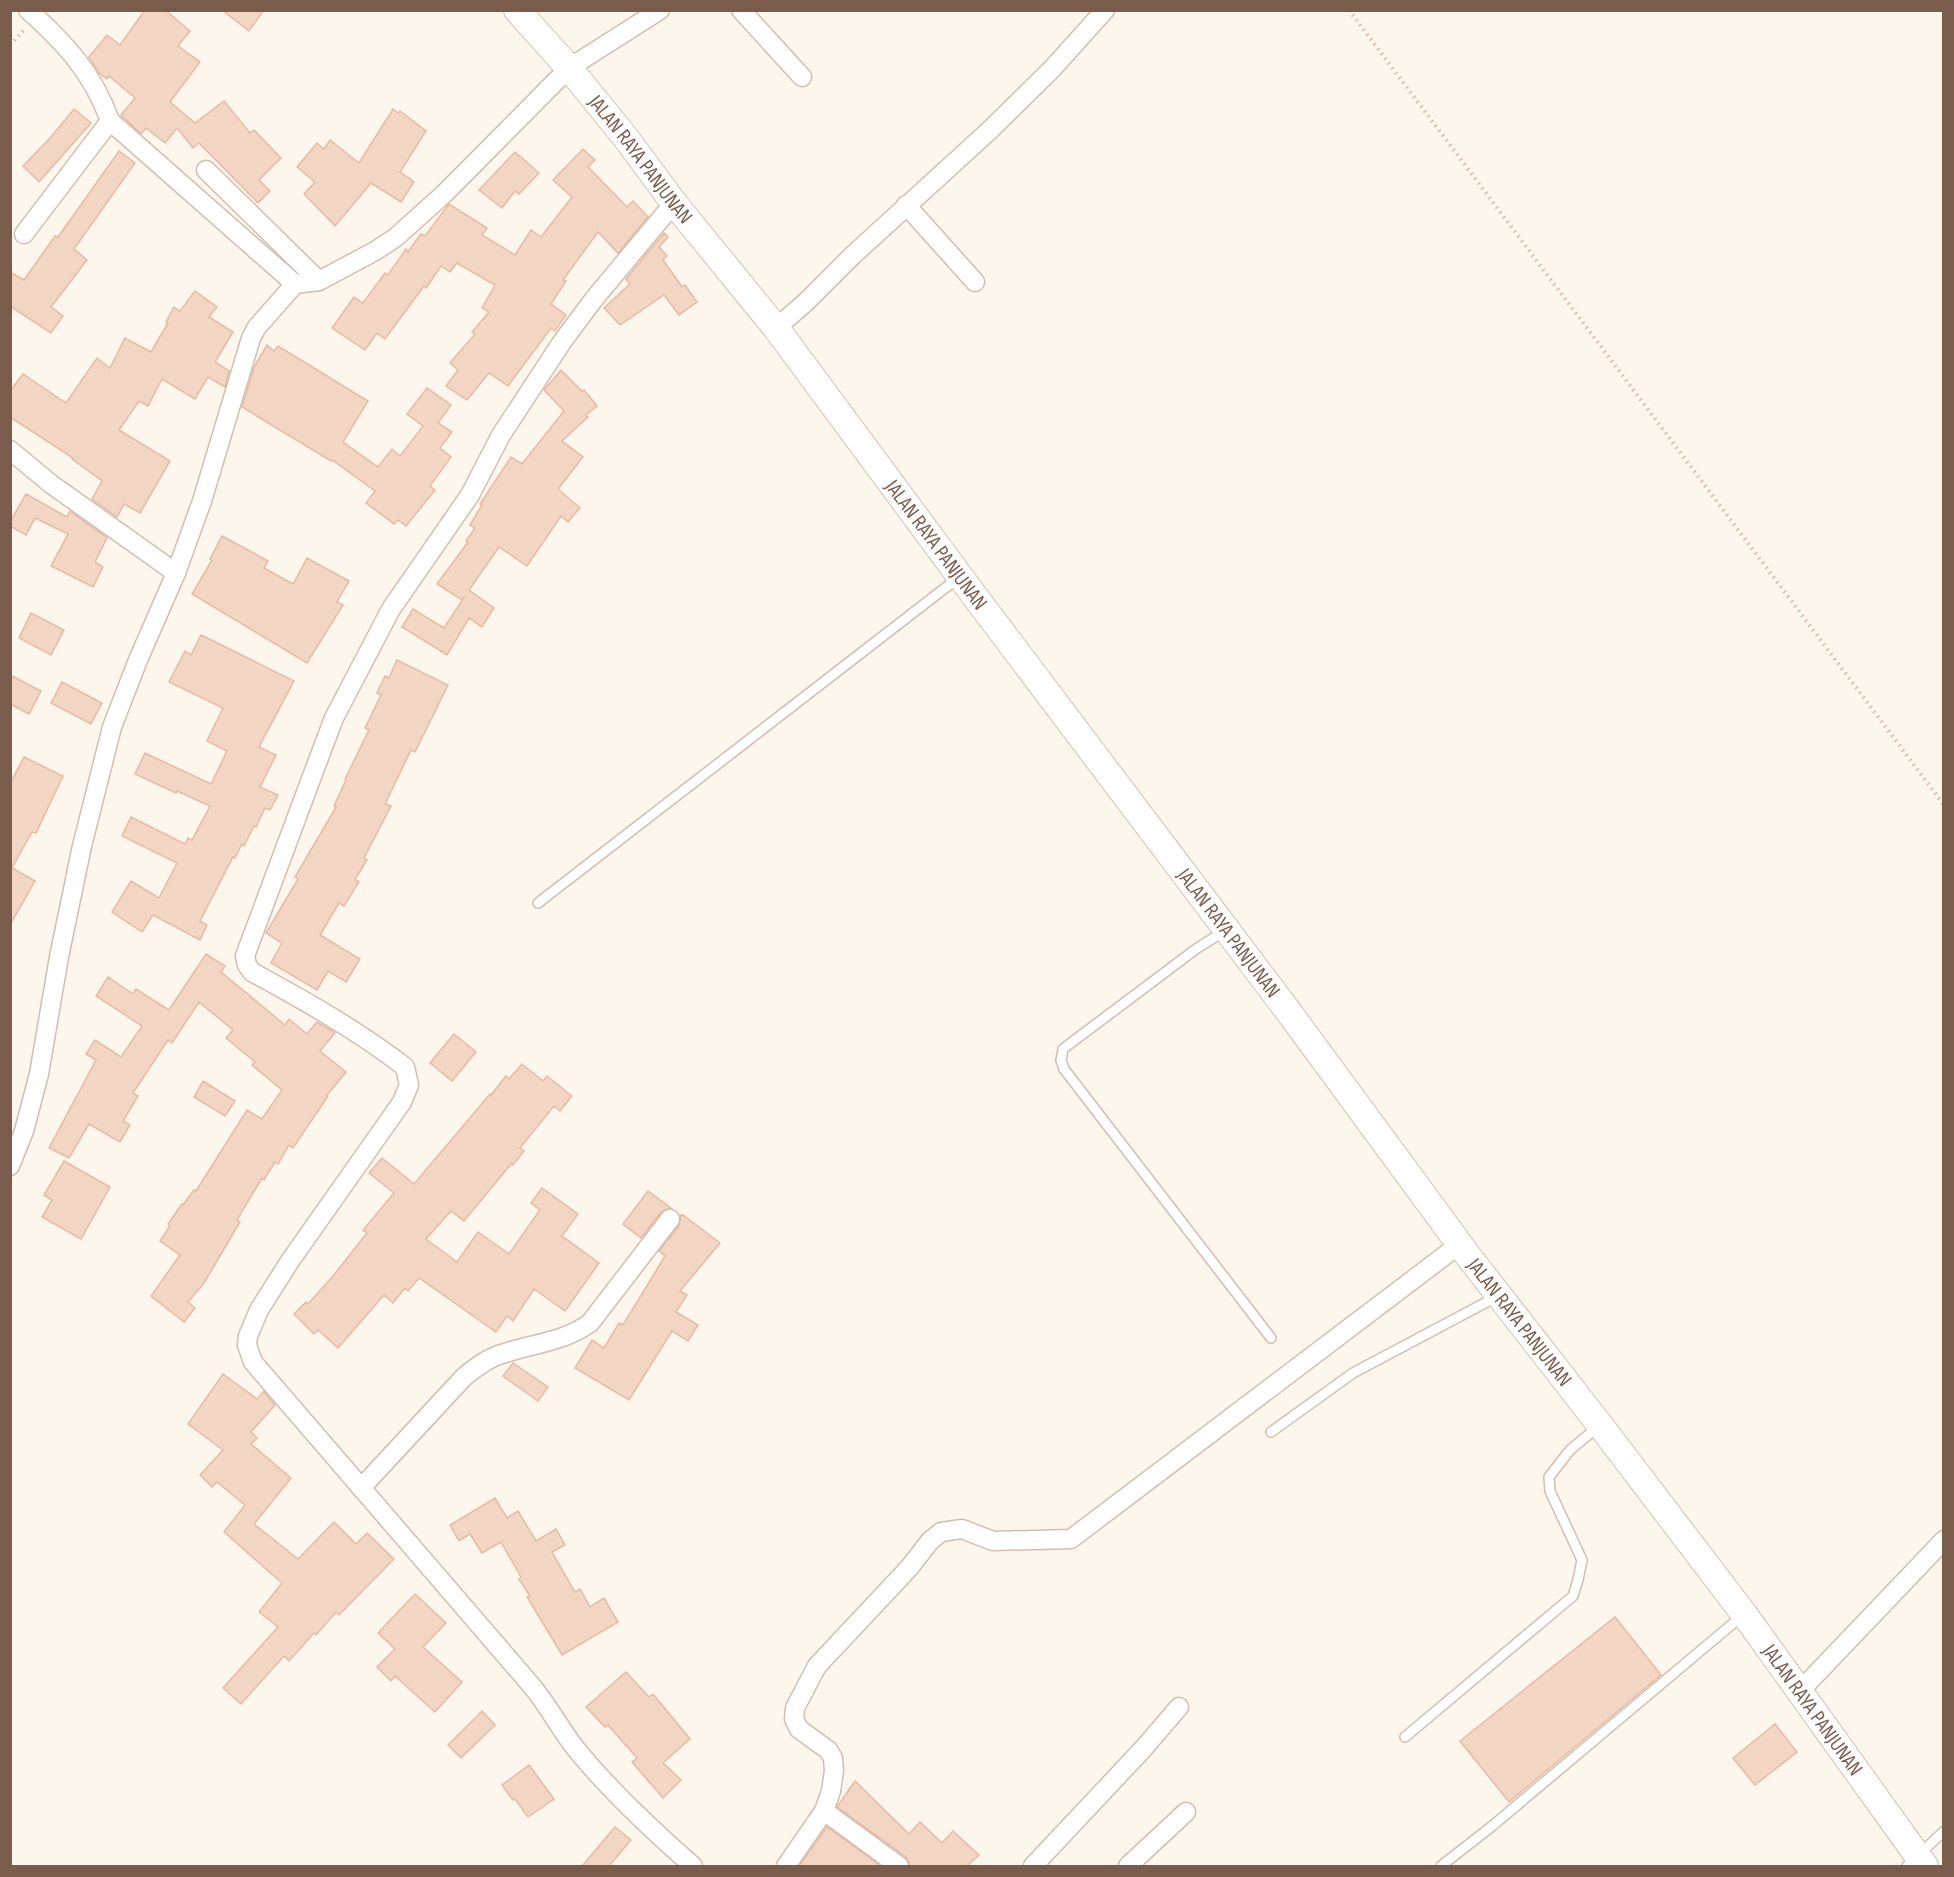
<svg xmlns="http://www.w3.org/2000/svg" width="1954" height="1877" font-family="'Sofia Sans Condensed',sans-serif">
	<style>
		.building { fill: #f3d5c3; stroke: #e6bba3; stroke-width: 1.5 }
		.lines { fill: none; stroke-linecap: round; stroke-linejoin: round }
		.service-casing { stroke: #d1beb0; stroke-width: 12 }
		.minor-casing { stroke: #d1beb0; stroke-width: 21 }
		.secondary-casing { stroke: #d6c0b0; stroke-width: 28 }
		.path { stroke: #d9b8a5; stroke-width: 4; stroke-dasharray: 1.5 4.5; stroke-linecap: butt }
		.service { stroke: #fff; stroke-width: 9 }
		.minor { stroke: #fff; stroke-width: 18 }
		.secondary { stroke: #fff; stroke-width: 26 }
		.labels { text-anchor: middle; stroke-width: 6; stroke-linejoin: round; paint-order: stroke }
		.street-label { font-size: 21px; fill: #7a5c4d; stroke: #fffaf3 }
	</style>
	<rect width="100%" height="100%" fill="#fdf6ec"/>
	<!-- building -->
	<g class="building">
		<path d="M 145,10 L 165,10 L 190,31 L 178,46 L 200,62 L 170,102 L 195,123 L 224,101 L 250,133 L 254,130 L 281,158 L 259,180 L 270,191 L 258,203 L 199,143 L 193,148 L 177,128 L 165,143 L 146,128 L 141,134 L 121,115 L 135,98 L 109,76 L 107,79 L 99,73 L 89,57 L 107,35 L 120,45 Z"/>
		<path d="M 222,10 L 264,10 L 249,31 Z"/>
		<path d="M 74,109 L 91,123 L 39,182 L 23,166 L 51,137 Z"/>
		<path d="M 393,109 L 398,113 L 400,111 L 426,131 L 400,172 L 414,182 L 401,202 L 371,183 L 335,226 L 304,194 L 315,182 L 297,167 L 317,143 L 324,149 L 330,140 L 359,163 Z"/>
		<path d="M 583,149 L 595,160 L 588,167 L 627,207 L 633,201 L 648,217 L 618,253 L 598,232 L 563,280 L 566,281 L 551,304 L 566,315 L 555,331 L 551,328 L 508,386 L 489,373 L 467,400 L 446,386 L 458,370 L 450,363 L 475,334 L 472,332 L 489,312 L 482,308 L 495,285 L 457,263 L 450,272 L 441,266 L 426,288 L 424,286 L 385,339 L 377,333 L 365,350 L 332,328 L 354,297 L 363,303 L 385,273 L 388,275 L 406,249 L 408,252 L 421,234 L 425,236 L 449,204 L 487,228 L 482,235 L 515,255 L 531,230 L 541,237 L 572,197 L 553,180 Z"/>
		<path d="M 119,151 L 135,163 L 74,249 L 87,260 L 51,307 L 63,316 L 51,333 L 10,306 L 10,272 L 24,280 L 55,236 L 58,237 Z"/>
		<path d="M 515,152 L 539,173 L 519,194 L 515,191 L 502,208 L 479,190 Z"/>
		<path d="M 664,233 L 668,237 L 659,247 L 667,256 L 663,260 L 682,287 L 685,285 L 697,302 L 679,315 L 664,295 L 620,325 L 604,308 L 630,284 L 626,279 Z"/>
		<path d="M 195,291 L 217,307 L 209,317 L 233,332 L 215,362 L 229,371 L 225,387 L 208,377 L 195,399 L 162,379 L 148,406 L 139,401 L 119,430 L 170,461 L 140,513 L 124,504 L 117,517 L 92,499 L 102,481 L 72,459 L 73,458 L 10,417 L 10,391 L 23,374 L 66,403 L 97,358 L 110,368 L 125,338 L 151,352 L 168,323 L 166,322 L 174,307 L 180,311 Z"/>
		<path d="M 267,345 L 274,351 L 278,346 L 368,401 L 343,442 L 378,467 L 392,449 L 400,456 L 423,426 L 407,414 L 427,388 L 451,405 L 438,423 L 452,432 L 440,448 L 451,457 L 430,486 L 435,490 L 406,526 L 398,520 L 394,524 L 366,503 L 375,491 L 332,460 L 331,461 L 242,407 L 254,367 Z"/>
		<path d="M 561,370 L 582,391 L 584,390 L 597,406 L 586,415 L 588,417 L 562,441 L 583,457 L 558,489 L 580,508 L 568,522 L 561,516 L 527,566 L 499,547 L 469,590 L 494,608 L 482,627 L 469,618 L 447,655 L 402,627 L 413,609 L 444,628 L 465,596 L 462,600 L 437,584 L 468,542 L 466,541 L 475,528 L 470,525 L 482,505 L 480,504 L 511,457 L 522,464 L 564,411 L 544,390 Z"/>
		<path d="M 26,494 L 67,517 L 70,511 L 107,538 L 95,562 L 103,567 L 93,587 L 51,566 L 68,534 L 35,518 L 26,535 L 10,526 L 10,522 Z"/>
		<path d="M 222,536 L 268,561 L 264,568 L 293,584 L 307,558 L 349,581 L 337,602 L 343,605 L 307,663 L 192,594 L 212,560 L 210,559 Z"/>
		<path d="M 31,613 L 64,630 L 51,655 L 19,638 Z"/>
		<path d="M 201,635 L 294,681 L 259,747 L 276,755 L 260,787 L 278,795 L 270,810 L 265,808 L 256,827 L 254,826 L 244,846 L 242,844 L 235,858 L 233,857 L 200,921 L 207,925 L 200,940 L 153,915 L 142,932 L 112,912 L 131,881 L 159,898 L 177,863 L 122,836 L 131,817 L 185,844 L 188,838 L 192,840 L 210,806 L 177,791 L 176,793 L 135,774 L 145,753 L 211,784 L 227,751 L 207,741 L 223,708 L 169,682 L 185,651 L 191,655 Z"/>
		<path d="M 397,660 L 448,685 L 415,752 L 411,750 L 385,804 L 391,806 L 364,858 L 367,860 L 355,879 L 359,882 L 344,906 L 339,903 L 320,935 L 360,959 L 346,982 L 328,971 L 317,990 L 271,963 L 282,943 L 266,933 L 298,879 L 295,877 L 336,807 L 334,806 L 346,780 L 345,779 L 369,730 L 365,728 L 381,695 L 377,693 L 385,676 L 389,678 Z"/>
		<path d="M 10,675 L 41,691 L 29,714 L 10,704 Z"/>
		<path d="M 62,682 L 102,703 L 91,724 L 51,703 Z"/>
		<path d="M 24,757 L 63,776 L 36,833 L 32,832 L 12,868 L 35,881 L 10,925 L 10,784 Z"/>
		<path d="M 206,954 L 225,966 L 221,972 L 285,1025 L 289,1019 L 307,1034 L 317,1022 L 335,1033 L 320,1051 L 346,1072 L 327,1095 L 328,1096 L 293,1148 L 289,1145 L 278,1164 L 275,1162 L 264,1180 L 262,1178 L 237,1220 L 240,1222 L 204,1283 L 188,1302 L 195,1308 L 184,1322 L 151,1296 L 180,1255 L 160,1241 L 170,1226 L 168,1224 L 182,1204 L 183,1205 L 194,1190 L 196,1191 L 247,1110 L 262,1119 L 282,1090 L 252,1065 L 255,1062 L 226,1038 L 233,1030 L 199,1002 L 172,1043 L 168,1040 L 133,1093 L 138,1096 L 123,1121 L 130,1125 L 120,1142 L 89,1124 L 69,1158 L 49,1148 L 96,1060 L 86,1054 L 95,1040 L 121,1057 L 142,1026 L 96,996 L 108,977 L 133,994 L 136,989 L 169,1010 Z"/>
		<path d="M 454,1034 L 476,1052 L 452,1081 L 430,1063 Z"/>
		<path d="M 522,1064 L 543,1081 L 547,1076 L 572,1096 L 560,1111 L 554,1106 L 520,1148 L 524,1151 L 513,1165 L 512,1163 L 464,1221 L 451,1211 L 426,1239 L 457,1262 L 478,1232 L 509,1254 L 540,1210 L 531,1203 L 542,1188 L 578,1214 L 562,1236 L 599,1263 L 565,1311 L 534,1289 L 513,1321 L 507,1316 L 496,1332 L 419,1278 L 408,1291 L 405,1288 L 393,1303 L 384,1295 L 338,1348 L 318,1330 L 314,1334 L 294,1314 L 306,1302 L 308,1304 L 333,1276 L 367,1233 L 363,1230 L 394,1193 L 369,1173 L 382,1158 L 414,1184 L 490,1094 L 491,1095 L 506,1076 L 509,1079 Z"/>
		<path d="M 203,1081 L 235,1101 L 225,1116 L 194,1097 Z"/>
		<path d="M 64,1161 L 110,1187 L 81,1239 L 42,1217 L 52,1200 L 44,1195 Z"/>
		<path d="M 648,1191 L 671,1208 L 661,1212 L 641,1238 L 623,1224 Z"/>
		<path d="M 681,1215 L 683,1215 L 720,1243 L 680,1291 L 687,1295 L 676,1312 L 698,1325 L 688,1341 L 672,1331 L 629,1400 L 575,1368 L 592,1340 L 604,1348 L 619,1323 L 623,1325 L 665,1256 L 659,1251 L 679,1226 Z"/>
		<path d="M 513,1363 L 548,1387 L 538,1401 L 503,1376 Z"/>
		<path d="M 223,1374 L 257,1399 L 264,1391 L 275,1405 L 251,1432 L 257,1438 L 251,1444 L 291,1478 L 254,1524 L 298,1559 L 334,1522 L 356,1544 L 367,1533 L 394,1559 L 339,1615 L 336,1612 L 316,1635 L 314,1633 L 289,1661 L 284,1656 L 241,1704 L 223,1688 L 278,1627 L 259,1612 L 282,1583 L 224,1532 L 245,1505 L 217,1482 L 212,1487 L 200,1475 L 223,1450 L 188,1424 Z"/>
		<path d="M 495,1498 L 507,1518 L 518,1511 L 536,1541 L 556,1529 L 565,1545 L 552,1552 L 575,1592 L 580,1589 L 590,1607 L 604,1598 L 618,1622 L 562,1655 L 527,1597 L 530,1596 L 519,1579 L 521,1577 L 501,1542 L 482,1553 L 470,1534 L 459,1541 L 450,1525 Z"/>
		<path d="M 415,1594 L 446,1623 L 423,1647 L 462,1682 L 435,1712 L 395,1676 L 391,1681 L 377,1667 L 395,1649 L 378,1633 Z"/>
		<path d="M 1615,1617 L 1661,1675 L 1509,1802 L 1460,1741 Z"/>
		<path d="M 626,1672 L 649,1697 L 653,1694 L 690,1739 L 663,1763 L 681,1780 L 663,1798 L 632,1762 L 637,1758 L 608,1725 L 605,1727 L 586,1707 Z"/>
		<path d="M 482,1711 L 495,1725 L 461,1758 L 448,1745 Z"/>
		<path d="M 1775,1724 L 1797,1752 L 1755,1785 L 1733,1758 Z"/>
		<path d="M 529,1765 L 554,1799 L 528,1817 L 515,1799 L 513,1800 L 502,1785 Z"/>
		<path d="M 855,1781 L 909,1834 L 920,1822 L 942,1843 L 953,1831 L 979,1855 L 967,1866 L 910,1866 L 906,1857 L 837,1807 Z"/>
		<path d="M 615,1827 L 631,1840 L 609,1866 L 582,1866 Z"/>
		<path d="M 827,1827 L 881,1866 L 799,1866 Z"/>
	</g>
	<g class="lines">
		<!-- service casing -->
		<g class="service-casing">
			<g id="service">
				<path d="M 538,903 L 958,578"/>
				<path d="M 1226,930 L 1196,949 L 1063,1049 L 1061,1060 L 1064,1069 L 1271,1338"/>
				<path d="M 1271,1432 L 1353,1373 L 1498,1296"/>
				<path d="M 1405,1737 L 1573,1596 L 1578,1580 L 1582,1560 L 1550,1491 L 1549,1477 L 1570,1450 L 1599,1426"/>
				<path d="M 1441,1866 L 1491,1827 L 1743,1615"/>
				<path d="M 1907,1866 L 1944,1831"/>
			</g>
		</g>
		<!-- minor casing -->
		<g class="minor-casing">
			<g id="minor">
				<path d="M 28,10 C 65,43 93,73 110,121 L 295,284"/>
				<path d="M 741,10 L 802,77"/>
				<path d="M 206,170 L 319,281"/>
				<path d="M 674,203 L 594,299 L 562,342 L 501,435 L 470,495 L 391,609 L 334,718 L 311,779 L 245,956 L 247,965 L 252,972 C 305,1001 357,1030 405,1067 L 409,1085 L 402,1102 L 290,1261 L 259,1310 L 248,1336 L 247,1345 L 253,1362 L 531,1685 C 548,1705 560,1729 576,1749 C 611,1792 652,1830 693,1866"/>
				<path d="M 906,205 L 975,282"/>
				<path d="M 24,234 L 110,121"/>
				<path d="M 776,328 L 806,302 L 852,256 L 990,130 L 1052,69 L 1105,10"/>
				<path d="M 10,450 L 51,484 L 176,573"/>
				<path d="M 10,1166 L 24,1131 L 39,1074 L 59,957 L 82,846 L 112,727 L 138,660 L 176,573 L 202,501 L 251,338 L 257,327 L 295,284 L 319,281 L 375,251 L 395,238 L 444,194 L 569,68 L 660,10"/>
				<path d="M 361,1488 L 464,1377 C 476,1367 489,1357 505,1353 C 536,1343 563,1342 590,1323 L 670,1219"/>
				<path d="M 1799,1692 L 1944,1540"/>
				<path d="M 824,1811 L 899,1866"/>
				<path d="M 786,1866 L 824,1811 L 831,1791 L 834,1771 L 833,1758 L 828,1750 L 799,1729 L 794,1719 L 795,1708 L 817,1666 L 909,1568 L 930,1541 L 941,1532 L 962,1529 L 993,1541 L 1071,1539 L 1460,1244"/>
				<path d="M 1033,1866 L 1143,1749 L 1179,1707"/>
				<path d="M 1128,1866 L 1186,1812"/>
			</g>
		</g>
		<!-- secondary casing -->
		<g class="secondary-casing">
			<g id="secondary">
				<path id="s1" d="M 517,10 L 569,68 L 626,138 L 674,203 L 776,328 L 973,594 L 1288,1011 L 1469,1257 L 1600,1425 L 1744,1614 L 1925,1866"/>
			</g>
		</g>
		<!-- path -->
		<g class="path">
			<path d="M 1349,10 L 1944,805"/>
			<path d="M 10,45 L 24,30"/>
		</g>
		<!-- service -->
		<use href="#service" class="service"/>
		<!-- minor -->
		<use href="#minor" class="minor"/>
		<!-- secondary -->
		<use href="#secondary" class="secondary"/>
	</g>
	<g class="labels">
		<!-- street labels -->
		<g class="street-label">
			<text dy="7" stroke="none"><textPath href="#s1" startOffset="194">JALAN RAYA PANJUNAN</textPath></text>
			<text dy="7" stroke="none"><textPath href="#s1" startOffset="680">JALAN RAYA PANJUNAN</textPath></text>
			<text dy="7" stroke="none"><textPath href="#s1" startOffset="1166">JALAN RAYA PANJUNAN</textPath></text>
			<text dy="7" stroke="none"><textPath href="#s1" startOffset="1652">JALAN RAYA PANJUNAN</textPath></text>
			<text dy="7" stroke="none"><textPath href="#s1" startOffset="2138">JALAN RAYA PANJUNAN</textPath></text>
		</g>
	</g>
	<!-- border -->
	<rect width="1954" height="1877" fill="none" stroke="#7a5c4d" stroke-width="24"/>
</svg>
